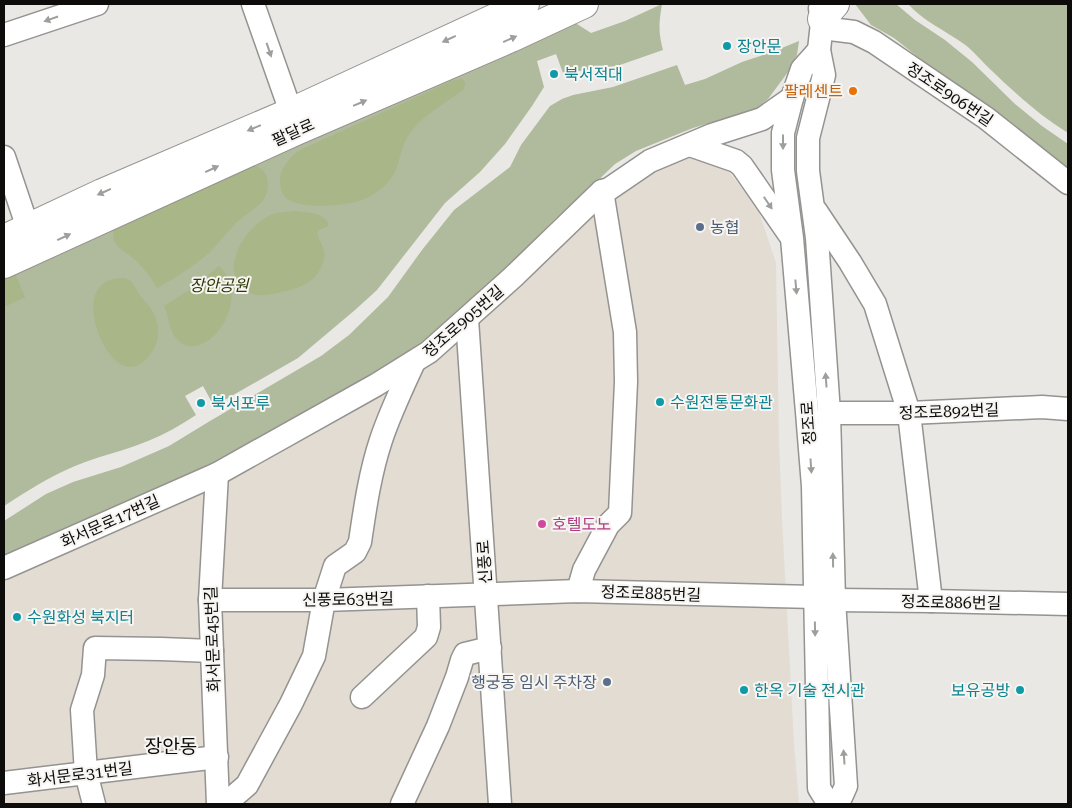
<svg xmlns="http://www.w3.org/2000/svg" width="1072" height="808" font-family="'Roboto Serif','Noto Sans KR',serif">
	<style>
		.built { fill: #e2dcd3 }
		.green { fill: #b0ba9c }
		.forest { fill: #a8b688 }
		.lines { fill: none; stroke-linecap: round; stroke-linejoin: round }
		.minor-casing { stroke: #959390; stroke-width: 25 }
		.major-casing { stroke: #959390; stroke-width: 30 }
		.minor { stroke: #fff; stroke-width: 22 }
		.major { stroke: #fff; stroke-width: 28 }
		.oneway { fill: #9e9e9d }
		.culture-dot { fill: #0f9aa8; stroke: #f7f5f2; stroke-width: 2 }
		.food-dot { fill: #e8710a; stroke: #f7f5f2; stroke-width: 2 }
		.service-dot { fill: #5c6f8a; stroke: #f7f5f2; stroke-width: 2 }
		.hotel-dot { fill: #d1479c; stroke: #f7f5f2; stroke-width: 2 }
		.labels { text-anchor: middle; stroke-width: 4; stroke-linejoin: round; paint-order: stroke }
		.culture-label { font-size: 16px; fill: #0d838f; stroke: #f7f5f2; text-anchor: start }
		.food-label { font-size: 16px; fill: #c56008; stroke: #f7f5f2; text-anchor: end }
		.street-label { font-size: 16px; fill: #0d0c0b; stroke: #f7f5f2 }
		.service-label { font-size: 16px; fill: #4e5e75; stroke: #f7f5f2; text-anchor: start }
		.park-label { font-size: 16px; font-style: italic; fill: #2d3902; stroke: #f7f5f2 }
		.hotel-label { font-size: 16px; fill: #b23c85; stroke: #f7f5f2; text-anchor: start }
		.quarter-label { font-size: 19px; fill: #0d0c0b; stroke: #f7f5f2 }
	</style>
	<rect width="100%" height="100%" fill="#e9e8e5"/>
	<!-- built -->
	<path class="built" d="M 647,150 L 689,153 L 729,172 L 758,209 L 776,263 L 779,442 L 782,520 L 794,743 L 799,804 L 4,804 L 4,562 L 182,484 L 416,357 L 609,180 Z"/>
	<!-- green -->
	<g class="green">
		<path d="M 662,4 C 659,23 658,31 663,50 L 617,66 L 563,73 L 556,54 L 537,61 L 544,87 L 532,106 L 505,144 L 480,172 L 445,203 L 377,290 L 355,310 L 298,358 L 214,406 L 203,386 L 185,396 L 196,415 C 181,425 165,434 148,441 C 124,451 99,456 75,466 C 49,477 27,491 4,506 L 4,271 L 506,44 L 512,54 L 518,49 L 567,24 L 577,24 L 591,33 L 625,21 Z"/>
		<path d="M 855,4 L 896,4 L 915,20 L 945,40 L 972,62 L 1015,104 L 1042,126 L 1068,144 L 1068,177 L 894,38 L 871,25 Z"/>
		<path d="M 908,4 L 1068,5 L 1068,133 C 1040,116 1015,93 991,70 C 982,62 974,51 964,44 C 946,31 923,21 908,4 Z"/>
		<path d="M 799,41 L 797,55 L 788,72 L 768,99 L 754,110 L 693,128 L 636,151 L 615,164 L 590,188 L 554,220 L 528,246 L 514,264 L 507,266 L 483,292 L 417,354 L 280,428 L 248,443 L 176,482 L 109,509 L 4,556 L 4,521 L 46,494 L 73,482 L 121,467 L 169,446 L 210,421 L 321,356 L 349,335 L 388,297 L 422,250 L 454,210 L 510,167 L 521,145 L 550,106 L 562,99 L 573,95 L 613,87 L 677,65 L 685,85 L 705,79 L 742,62 L 772,52 Z"/>
	</g>
	<!-- forest -->
	<g class="forest">
		<path d="M 462,79 L 465,83 L 465,86 L 463,90 C 445,103 423,115 410,133 C 402,144 401,156 396,169 C 391,182 379,192 367,198 C 350,206 299,211 285,197 C 281,192 280,185 280,179 C 281,167 290,158 298,151 L 454,80 Z"/>
		<path d="M 251,164 C 258,166 265,170 267,178 C 273,204 248,210 234,225 C 226,233 219,243 211,251 C 194,266 177,277 157,288 C 151,277 143,267 134,259 C 130,255 118,248 116,244 C 113,239 113,234 114,228 Z"/>
		<path d="M 296,211 C 308,213 323,212 329,224 L 328,226 L 319,230 L 317,233 C 319,242 326,247 324,258 C 319,283 299,288 278,293 C 269,294 261,297 252,294 C 244,291 235,279 234,271 C 232,263 238,248 242,242 C 250,229 262,217 277,213 C 283,212 290,212 296,211 Z"/>
		<path d="M 219,266 C 256,301 202,370 176,338 C 169,330 169,316 164,306 L 194,287 Z"/>
		<path d="M 12,267 L 25,297 L 4,307 L 4,271 Z"/>
		<path d="M 124,278 C 134,281 134,286 139,294 C 143,300 149,305 153,312 C 160,324 160,340 152,352 C 132,381 111,363 100,337 C 90,312 87,278 124,278 Z"/>
	</g>
	<g class="lines">
		<!-- minor casing -->
		<g class="minor-casing">
			<g id="minor">
				<path d="M 253,4 L 291,112"/>
				<path d="M 820,8 L 822,23 L 819,50 L 824,75 L 808,138 L 808,171 L 817,238 L 829,413 L 834,600 L 846,786 L 838,804"/>
				<path d="M 822,28 L 854,32 L 874,42 L 986,118 L 1068,183"/>
				<path d="M 4,35 L 97,4"/>
				<path d="M 819,50 L 802,69 L 792,98 L 783,133 L 783,170 L 792,238 L 807,412 L 813,486 L 819,788 L 829,804"/>
				<path d="M 690,145 L 736,161 L 742,166 L 789,234"/>
				<path d="M 4,157 L 33,243"/>
				<path d="M 816,211 L 850,262 L 875,304 L 909,413 L 931,601"/>
				<path d="M 467,319 L 500,804"/>
				<path d="M 829,413 L 909,413 L 1042,407 L 1068,409"/>
				<path d="M 217,474 L 210,600 L 218,804"/>
				<path d="M 4,568 L 217,474 L 376,385 L 429,352 L 513,277 L 602,191 L 609,189 L 650,161 L 712,135 L 762,119 L 792,98"/>
				<path d="M 578,591 L 584,570 L 608,525 L 620,513 L 626,382 L 625,332 L 602,191"/>
				<path d="M 210,600 L 324,600 L 578,591 L 815,597"/>
				<path d="M 834,600 L 931,601 L 1068,604"/>
				<path d="M 362,697 L 426,637 L 429,627 L 428,596"/>
				<path d="M 4,783 L 217,757"/>
				<path d="M 94,804 L 86,773 L 82,710 L 93,675 L 95,648 L 161,649 L 212,651"/>
				<path d="M 225,804 L 247,785 L 291,704 L 314,656 L 324,600 L 335,566 L 355,552 L 360,542 C 365,508 370,473 381,440 C 390,413 402,388 414,362"/>
				<path d="M 402,804 L 438,726 L 457,677 L 462,660 L 465,654 L 490,648"/>
			</g>
		</g>
		<!-- major casing -->
		<g class="major-casing">
			<g id="major">
				<path d="M 822,19 L 835,4"/>
				<path d="M 4,239 L 102,193 L 291,112 L 525,4"/>
				<path d="M 4,264 L 296,131 L 511,38 L 584,4"/>
			</g>
		</g>
		<!-- minor -->
		<use href="#minor" class="minor"/>
		<!-- major -->
		<use href="#major" class="major"/>
	</g>
	<!-- one-way arrows -->
	<defs><path id="oneway-solid" d="M-6-.8H1V-3.2L6.5 0L1 3.2V.8H-6Z" transform="scale(1.25)"/></defs>
	<g class="oneway">
		<use href="#oneway-solid" transform="translate(51 19) rotate(161)"/>
		<use href="#oneway-solid" transform="translate(449 39) rotate(155)"/>
		<use href="#oneway-solid" transform="translate(510 39) rotate(-24)"/>
		<use href="#oneway-solid" transform="translate(269 50) rotate(71)"/>
		<use href="#oneway-solid" transform="translate(360 103) rotate(-23)"/>
		<use href="#oneway-solid" transform="translate(254 128) rotate(157)"/>
		<use href="#oneway-solid" transform="translate(783 142) rotate(90)"/>
		<use href="#oneway-solid" transform="translate(212 169) rotate(-25)"/>
		<use href="#oneway-solid" transform="translate(104 192) rotate(156)"/>
		<use href="#oneway-solid" transform="translate(768 203) rotate(56)"/>
		<use href="#oneway-solid" transform="translate(64 237) rotate(-25)"/>
		<use href="#oneway-solid" transform="translate(796 287) rotate(85)"/>
		<use href="#oneway-solid" transform="translate(826 380) rotate(-94)"/>
		<use href="#oneway-solid" transform="translate(811 466) rotate(86)"/>
		<use href="#oneway-solid" transform="translate(833 560) rotate(-91)"/>
		<use href="#oneway-solid" transform="translate(815 629) rotate(89)"/>
		<use href="#oneway-solid" transform="translate(844 757) rotate(-94)"/>
	</g>
	<!-- markers -->
	<g class="culture-dot">
		<circle cx="727" cy="46" r="5"/>
		<circle cx="554" cy="74" r="5"/>
		<circle cx="660" cy="402" r="5"/>
		<circle cx="201" cy="403" r="5"/>
		<circle cx="17" cy="617" r="5"/>
		<circle cx="744" cy="690" r="5"/>
		<circle cx="1020" cy="690" r="5"/>
	</g>
	<circle class="food-dot" cx="853" cy="91" r="5"/>
	<g class="service-dot">
		<circle cx="700" cy="227" r="5"/>
		<circle cx="607" cy="682" r="5"/>
	</g>
	<circle class="hotel-dot" cx="542" cy="524" r="5"/>
	<g class="labels">
		<!-- culture labels -->
		<g class="culture-label">
			<text x="737" y="52">장안문</text>
			<text x="564" y="80">북서적대</text>
			<text x="670" y="408">수원전통문화관</text>
			<text x="211" y="409">북서포루</text>
			<text x="27" y="623">수원화성 북지터</text>
			<text x="754" y="696">한옥 기술 전시관</text>
			<text x="1010" y="696" text-anchor="end">보유공방</text>
		</g>
		<!-- food labels -->
		<g class="food-label">
			<text x="843" y="97">팔레센트</text>
		</g>
		<!-- street labels -->
		<g class="street-label">
			<text transform="translate(950 94) rotate(34)" y="6">정조로906번길</text>
			<text transform="translate(293 132) rotate(-24)" y="6">팔달로</text>
			<text transform="translate(463 321) rotate(-41)" y="6">정조로905번길</text>
			<text transform="translate(949 411) rotate(-2)" y="6">정조로892번길</text>
			<text transform="translate(808 423) rotate(-94)" y="6">정조로</text>
			<text transform="translate(110 521) rotate(-24)" y="6">화서문로17번길</text>
			<text transform="translate(484 562) rotate(-94)" y="6">신풍로</text>
			<text transform="translate(651 593) rotate(2)" y="6">정조로885번길</text>
			<text transform="translate(348 599) rotate(-1)" y="6">신풍로63번길</text>
			<text transform="translate(951 602) rotate(1)" y="6">정조로886번길</text>
			<text transform="translate(212 639) rotate(-92)" y="6">화서문로45번길</text>
			<text transform="translate(80 774) rotate(-7)" y="6">화서문로31번길</text>
		</g>
		<!-- service labels -->
		<g class="service-label">
			<text x="710" y="233">농협</text>
			<text x="597" y="688" text-anchor="end">행궁동 임시 주차장</text>
		</g>
		<!-- park labels -->
		<g class="park-label">
			<text x="219" y="291">장안공원</text>
		</g>
		<!-- hotel labels -->
		<g class="hotel-label">
			<text x="552" y="530">호텔도노</text>
		</g>
		<!-- quarter labels -->
		<g class="quarter-label">
			<text x="171" y="753">장안동</text>
		</g>
	</g>
	<!-- border -->
	<rect width="1072" height="808" fill="none" stroke="#0d0c0b" stroke-width="10"/>
</svg>
